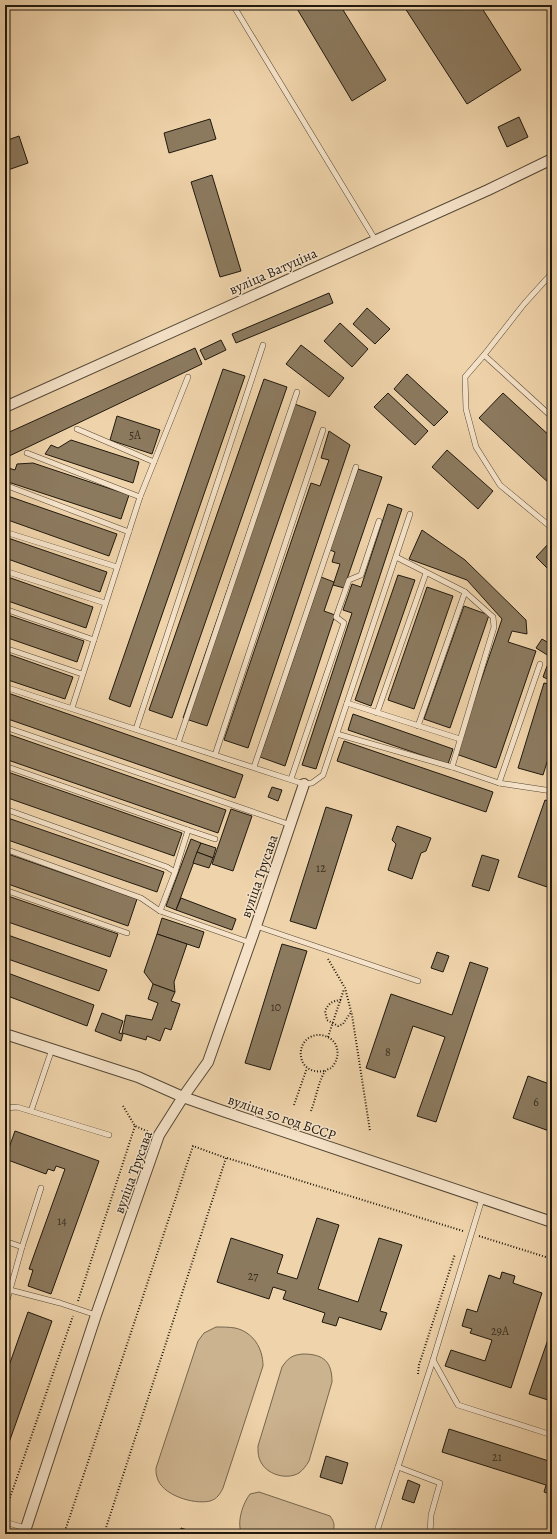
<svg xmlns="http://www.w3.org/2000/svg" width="557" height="1539" font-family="Alegreya,serif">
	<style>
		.green { fill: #ccb38f; stroke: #76664e }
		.building { fill: #8c7a5f; stroke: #20190e }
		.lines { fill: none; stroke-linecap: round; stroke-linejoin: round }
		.service-casing { stroke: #544835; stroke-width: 6 }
		.minor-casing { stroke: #544835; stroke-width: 12 }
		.path { stroke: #20190e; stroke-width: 2; stroke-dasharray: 1 2; stroke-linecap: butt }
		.service { stroke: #f5e2c8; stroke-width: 5 }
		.minor { stroke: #f5e2c8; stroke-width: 10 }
		.labels { text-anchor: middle; stroke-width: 3; stroke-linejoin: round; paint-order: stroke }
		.number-label { font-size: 12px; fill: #3b3122 }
		.street-label { font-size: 14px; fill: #20190e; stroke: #f5e2c8 }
	</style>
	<rect width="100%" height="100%" fill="#efd3aa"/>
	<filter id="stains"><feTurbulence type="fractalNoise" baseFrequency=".005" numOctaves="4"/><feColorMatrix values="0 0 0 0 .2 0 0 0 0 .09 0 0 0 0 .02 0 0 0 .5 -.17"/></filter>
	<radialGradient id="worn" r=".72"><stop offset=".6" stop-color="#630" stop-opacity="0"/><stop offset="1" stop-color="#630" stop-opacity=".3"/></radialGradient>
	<!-- green -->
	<g class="green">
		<path d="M 216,1327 C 222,1327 229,1327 235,1328 C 253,1332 263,1348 263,1366 L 223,1488 C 220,1494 217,1499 210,1501 C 194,1505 161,1495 157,1477 C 156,1475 156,1471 156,1468 L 198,1341 L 204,1333 Z"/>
		<path d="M 303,1354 C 324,1354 332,1362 332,1382 L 309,1461 C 306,1466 303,1470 299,1473 C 287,1480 269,1475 262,1464 C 258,1458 258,1453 258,1446 L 282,1367 C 288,1358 292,1355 303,1354 Z"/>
		<path d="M 259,1492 L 330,1516 C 335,1523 335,1526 332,1534 L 242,1534 C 236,1523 243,1503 250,1494 Z"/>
	</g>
	<!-- building -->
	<g class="building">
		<path d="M 299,5 L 340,5 L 386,80 L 352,101 L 296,7 Z"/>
		<path d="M 403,5 L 480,5 L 521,70 L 467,104 Z"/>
		<path d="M 519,117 L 528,137 L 507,147 L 498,127 Z"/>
		<path d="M 210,119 L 216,139 L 169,153 L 164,133 Z"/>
		<path d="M 19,136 L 28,163 L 5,171 L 5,141 Z"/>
		<path d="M 212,175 L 241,271 L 220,277 L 191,182 Z"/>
		<path d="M 329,293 L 333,303 L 236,343 L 232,334 Z"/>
		<path d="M 367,308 L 390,329 L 375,344 L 353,324 Z"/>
		<path d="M 340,323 L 368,349 L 352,367 L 324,341 Z"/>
		<path d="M 221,340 L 226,350 L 205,360 L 200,350 Z"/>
		<path d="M 301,345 L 344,378 L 329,397 L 286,364 Z"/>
		<path d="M 195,348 L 202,364 L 5,458 L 5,434 Z"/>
		<path d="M 223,369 L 245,376 L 130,707 L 109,699 Z"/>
		<path d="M 407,374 L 448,412 L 434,426 L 394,389 Z"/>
		<path d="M 264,379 L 287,387 L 172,718 L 149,710 Z"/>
		<path d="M 388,393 L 428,431 L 415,445 L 374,407 Z"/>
		<path d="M 503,393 L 552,438 L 552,486 L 479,418 Z"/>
		<path d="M 292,403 L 316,412 L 207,726 L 183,718 Z"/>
		<path d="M 117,416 L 160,430 L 152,454 L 110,440 Z"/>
		<path d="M 329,431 L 350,445 L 248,748 L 224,740 L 311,483 L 320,486 L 329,460 L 321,458 Z"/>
		<path d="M 71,440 L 139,462 L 133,483 L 45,454 L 51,445 L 58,448 Z"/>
		<path d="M 447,450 L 493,491 L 478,509 L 432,467 Z"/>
		<path d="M 33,463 L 129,495 L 121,519 L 5,481 L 5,467 L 15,470 L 17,464 Z"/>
		<path d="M 358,469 L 382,477 L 344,588 L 333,585 L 340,564 L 332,562 L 335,552 L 330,550 Z"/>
		<path d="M 5,495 L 117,534 L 109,556 L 5,519 Z"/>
		<path d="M 388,504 L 402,509 L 316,769 L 302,765 L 352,613 L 343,610 L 352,584 L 361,587 Z"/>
		<path d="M 422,530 L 465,560 L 526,620 L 527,634 L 512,631 L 508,642 L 536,651 L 496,768 L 456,754 L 502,619 L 467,580 L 409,559 Z"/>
		<path d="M 5,537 L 107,572 L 100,592 L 5,558 Z"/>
		<path d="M 550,542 L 552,544 L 552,573 L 536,557 Z"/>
		<path d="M 398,575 L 415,580 L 371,706 L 355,700 Z"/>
		<path d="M 5,576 L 93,607 L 86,628 L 5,600 Z"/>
		<path d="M 321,577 L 334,582 L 324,611 L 335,615 L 285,766 L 260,757 Z"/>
		<path d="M 427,587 L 453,596 L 414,709 L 388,700 Z"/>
		<path d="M 464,606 L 489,615 L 450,728 L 424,719 Z"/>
		<path d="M 5,614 L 84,641 L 77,662 L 5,637 Z"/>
		<path d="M 542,639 L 552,645 L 552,650 L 549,656 L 536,648 Z"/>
		<path d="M 5,653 L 73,677 L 65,699 L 5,679 Z"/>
		<path d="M 547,666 L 552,667 L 552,681 L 543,677 Z"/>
		<path d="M 544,683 L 552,685 L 552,746 L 543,775 L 518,768 Z"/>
		<path d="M 5,692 L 243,775 L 235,798 L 5,718 Z"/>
		<path d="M 353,714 L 453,749 L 448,764 L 348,730 Z"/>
		<path d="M 5,733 L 226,810 L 218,833 L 5,759 Z"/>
		<path d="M 344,741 L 493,792 L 486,812 L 337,761 Z"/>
		<path d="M 5,771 L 182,833 L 174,856 L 5,797 Z"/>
		<path d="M 272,787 L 282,790 L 278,801 L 268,797 Z"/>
		<path d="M 545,800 L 552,802 L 552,884 L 550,888 L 518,877 Z"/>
		<path d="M 326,807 L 352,815 L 316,929 L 290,921 Z"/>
		<path d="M 231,809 L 252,816 L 233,871 L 212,864 Z"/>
		<path d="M 5,817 L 164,872 L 157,892 L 5,839 Z"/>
		<path d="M 397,826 L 431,838 L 426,851 L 421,853 L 412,879 L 388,870 L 396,844 L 392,840 Z"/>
		<path d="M 191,839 L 201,843 L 176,910 L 166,906 Z"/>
		<path d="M 201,843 L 216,848 L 213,858 L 197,852 Z"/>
		<path d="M 197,852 L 213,858 L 209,868 L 193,863 Z"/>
		<path d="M 5,853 L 137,899 L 128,926 L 5,883 Z"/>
		<path d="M 482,855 L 499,860 L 489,891 L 472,886 Z"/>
		<path d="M 5,895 L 118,934 L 110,957 L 5,921 Z"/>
		<path d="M 181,898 L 236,919 L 232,930 L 176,910 Z"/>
		<path d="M 162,918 L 204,932 L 199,948 L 157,934 Z"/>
		<path d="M 5,934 L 107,970 L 99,991 L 5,958 Z"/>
		<path d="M 157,934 L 187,944 L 174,982 L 175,992 L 153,984 L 144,972 Z"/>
		<path d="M 282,944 L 307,951 L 270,1070 L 245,1063 Z"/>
		<path d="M 437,952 L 449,956 L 443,972 L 431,968 Z"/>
		<path d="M 470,962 L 488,968 L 436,1122 L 417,1116 L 445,1037 L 413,1026 L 395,1078 L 366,1068 L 391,994 L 452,1015 Z"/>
		<path d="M 5,972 L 94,1005 L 87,1026 L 5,995 Z"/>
		<path d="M 153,984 L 175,992 L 171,1001 L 180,1004 L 171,1030 L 165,1028 L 160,1041 L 147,1036 L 146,1040 L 122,1033 L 126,1015 L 152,1020 L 158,1003 L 148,999 Z"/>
		<path d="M 102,1013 L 123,1021 L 119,1033 L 123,1034 L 121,1041 L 95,1031 Z"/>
		<path d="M 528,1076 L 552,1085 L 552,1132 L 513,1118 Z"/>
		<path d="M 15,1131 L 99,1161 L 51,1294 L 28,1286 L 33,1270 L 29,1269 L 65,1169 L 56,1166 L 54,1171 L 48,1169 L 46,1174 L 5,1159 Z"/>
		<path d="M 317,1218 L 339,1225 L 318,1289 L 358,1302 L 379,1238 L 402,1245 L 380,1311 L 387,1313 L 381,1330 L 339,1317 L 336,1326 L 322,1322 L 325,1313 L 283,1299 L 286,1291 L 273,1287 L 269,1299 L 217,1282 L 231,1238 L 283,1255 L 277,1273 L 297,1279 Z"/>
		<path d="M 502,1272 L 515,1276 L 513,1283 L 542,1293 L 511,1388 L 445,1366 L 451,1350 L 485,1361 L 492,1340 L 470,1333 L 472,1329 L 462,1326 L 467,1309 L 477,1312 L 489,1275 L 500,1279 Z"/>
		<path d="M 28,1312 L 52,1321 L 5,1454 L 5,1377 Z"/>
		<path d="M 552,1328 L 552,1389 L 548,1400 L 529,1394 Z"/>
		<path d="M 449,1429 L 552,1462 L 552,1495 L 544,1492 L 546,1485 L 442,1452 Z"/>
		<path d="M 326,1456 L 348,1463 L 342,1484 L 320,1477 Z"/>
		<path d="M 408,1480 L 420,1485 L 414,1503 L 402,1499 Z"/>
		<path d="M 181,1528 L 200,1534 L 179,1534 Z"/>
		<path d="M 454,1529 L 469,1534 L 452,1534 Z"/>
	</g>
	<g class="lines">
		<!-- service casing -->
		<g class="service-casing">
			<g id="service">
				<path d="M 233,5 L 376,241"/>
				<path d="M 552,273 L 524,304 L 484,355 L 552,417"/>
				<path d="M 484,355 L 465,377 L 466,409 L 476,447 L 500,485 L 552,528"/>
				<path d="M 77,429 L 154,462"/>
				<path d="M 27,453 L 140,497"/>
				<path d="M 5,485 L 129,532"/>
				<path d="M 5,532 L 117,567"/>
				<path d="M 396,557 L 465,592 L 493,617 L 494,627 L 452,767"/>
				<path d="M 5,571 L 105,603"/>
				<path d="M 5,609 L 94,640"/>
				<path d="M 5,648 L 82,674"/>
				<path d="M 5,687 L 304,784 L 312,783 L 323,775 L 410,514"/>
				<path d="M 347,703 L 460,739"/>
				<path d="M 72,708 L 140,497 L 188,377"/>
				<path d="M 377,713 L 426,573"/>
				<path d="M 418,726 L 465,592"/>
				<path d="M 5,727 L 291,825"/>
				<path d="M 136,729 L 263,345"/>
				<path d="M 337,734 L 452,767 L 499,783 L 552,791"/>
				<path d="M 178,743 L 297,392"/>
				<path d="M 215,755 L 323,430"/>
				<path d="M 5,766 L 188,830 L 175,872"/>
				<path d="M 254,767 L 356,467"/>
				<path d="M 291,779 L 344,623 L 336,617 L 349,580 L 361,575 L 379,521"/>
				<path d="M 499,783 L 540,664"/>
				<path d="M 5,809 L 167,867 L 175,872 L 160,911"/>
				<path d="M 188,830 L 215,839"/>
				<path d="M 5,849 L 141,898 L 160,911 L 251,943"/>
				<path d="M 5,890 L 127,933"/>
				<path d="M 256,926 L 418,981"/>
				<path d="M 5,1108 L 17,1107 L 109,1135"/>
				<path d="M 31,1111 L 52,1049"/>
				<path d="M 5,1241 L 22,1247 L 10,1290"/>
				<path d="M 22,1247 L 41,1188"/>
				<path d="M 5,1307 L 10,1290 L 60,1303 L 96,1315"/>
				<path d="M 433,1360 L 458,1405 L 552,1435"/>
				<path d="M 398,1467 L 440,1483 L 431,1515 L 430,1534"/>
				<path d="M 5,1522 L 25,1528"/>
				<path d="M 376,1534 L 433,1360 L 482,1199"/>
			</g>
		</g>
		<!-- minor casing -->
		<g class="minor-casing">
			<g id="minor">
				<path d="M 5,407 L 488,190 L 552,159"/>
				<path d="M 5,1034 L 138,1077 L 183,1097 L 220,1110 L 552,1222"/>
				<path d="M 24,1534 L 96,1315 L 159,1135 L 183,1097 L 208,1062 L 256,926 L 304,784"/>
			</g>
		</g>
		<!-- path -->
		<g class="path">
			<path d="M 328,959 L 345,988 L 352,1015 L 370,1131"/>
			<path d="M 341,1000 C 332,1001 329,1003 325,1011 L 327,1020 L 338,1026 L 343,1024 L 351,1012"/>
			<path d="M 328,1037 L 344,989"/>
			<path d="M 294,1105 L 307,1068"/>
			<path d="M 123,1106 L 135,1126 L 149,1132"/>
			<path d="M 311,1111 C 315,1101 319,1081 324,1073 C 325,1070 329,1069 331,1068 C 338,1061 340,1050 334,1042 C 331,1038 326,1036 321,1035 C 294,1033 293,1076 324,1071"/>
			<path d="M 227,1158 L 463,1231"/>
			<path d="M 479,1236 L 552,1259"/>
			<path d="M 78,1301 L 135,1126"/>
			<path d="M 418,1374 L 419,1365 L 455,1254"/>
			<path d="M 5,1512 L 73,1316"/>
			<path d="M 64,1534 L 193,1146 L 226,1158 L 104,1534"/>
		</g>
		<!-- service -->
		<use href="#service" class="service"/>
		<!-- minor -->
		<use href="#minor" class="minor"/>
	</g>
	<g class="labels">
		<!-- number labels -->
		<g class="number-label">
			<text x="135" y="439">5А</text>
			<text x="321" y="872">12</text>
			<text x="276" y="1011">10</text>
			<text x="388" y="1056">8</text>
			<text x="536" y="1106">6</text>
			<text x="62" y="1225">14</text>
			<text x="253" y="1280">27</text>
			<text x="500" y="1335">29А</text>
			<text x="497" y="1461">21</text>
		</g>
		<!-- street labels -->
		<g class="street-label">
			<text transform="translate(273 271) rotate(-24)" y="5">вуліца Ватуціна</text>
			<text transform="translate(259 876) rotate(-71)" y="5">вуліца Трусава</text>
			<text transform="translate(282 1117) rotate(19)" y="5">вуліца 50 год БССР</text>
			<text transform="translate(133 1172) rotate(-70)" y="5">вуліца Трусава</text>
		</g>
	</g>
	<!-- margin -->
	<rect width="557" height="1539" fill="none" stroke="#efd3aa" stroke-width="20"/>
	<rect x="6" y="6" width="545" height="1527" fill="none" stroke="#20190e" stroke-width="2"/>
	<rect x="10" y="10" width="537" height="1519" fill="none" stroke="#20190e"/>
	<rect width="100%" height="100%" filter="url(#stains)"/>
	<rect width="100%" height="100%" fill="url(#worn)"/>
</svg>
